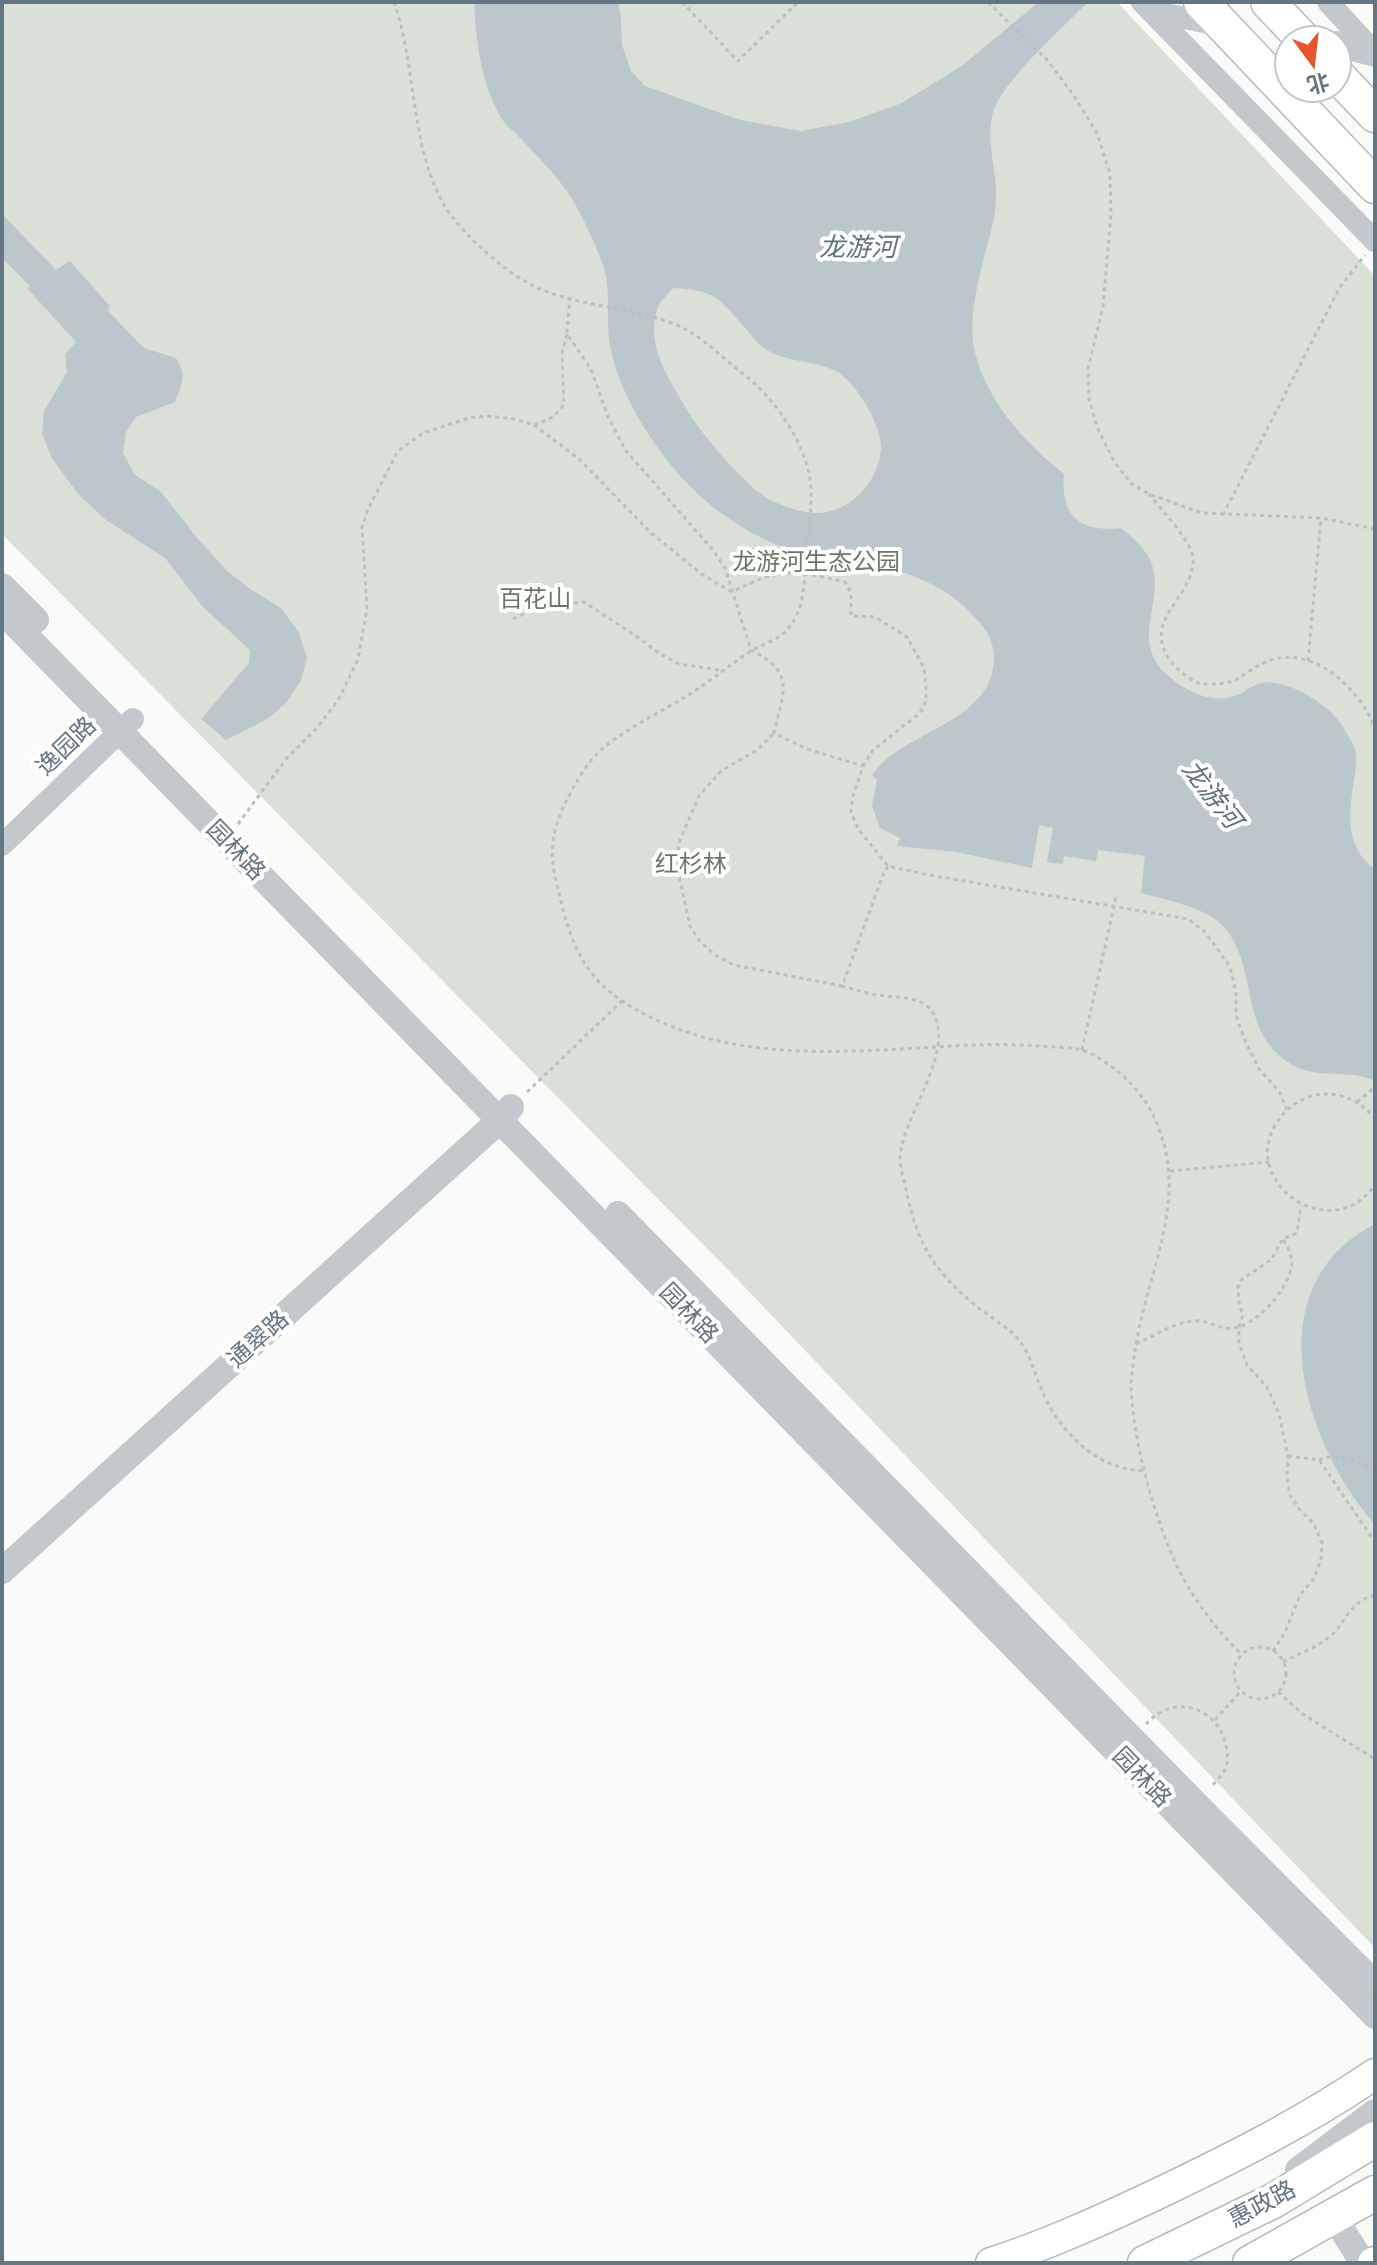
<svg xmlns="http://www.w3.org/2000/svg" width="1377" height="2265" font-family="Mulish,'Noto Sans SC',sans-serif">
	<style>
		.green { fill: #dadfd7 }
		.water { fill: #bbc7cb; fill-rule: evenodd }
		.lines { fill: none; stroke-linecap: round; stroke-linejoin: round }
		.secondary-casing { stroke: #b3babf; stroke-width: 33 }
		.primary-casing { stroke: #b5babe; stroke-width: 37 }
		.path { stroke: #bbbfc2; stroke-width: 3; stroke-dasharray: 4 4; stroke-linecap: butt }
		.minor { stroke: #c3c8cc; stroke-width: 22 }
		.tertiary { stroke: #c3c8cc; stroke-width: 26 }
		.secondary { stroke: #fff; stroke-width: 30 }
		.primary { stroke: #fff; stroke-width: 34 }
		.labels { text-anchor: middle; stroke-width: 8; stroke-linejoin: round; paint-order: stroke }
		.park-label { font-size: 24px; fill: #687a64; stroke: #fff }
		.street-label { font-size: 24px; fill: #657683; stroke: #fff }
		.water-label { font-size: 26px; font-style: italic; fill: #60757c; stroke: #fff }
	</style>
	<rect width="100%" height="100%" fill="#fafaf8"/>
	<!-- green -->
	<path class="green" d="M 2,2 L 1117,2 L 1375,276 L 1375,1948 L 738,1280 L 2,534 Z"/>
	<!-- water -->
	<g class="water">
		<path d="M 474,2 L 618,2 L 621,18 L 622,45 L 631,71 L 645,86 L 740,120 L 801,131 L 849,122 L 902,103 L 963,65 L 1039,2 L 1088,2 C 1063,28 1003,80 993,112 C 985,141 997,169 996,197 C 996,224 985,248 980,274 C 974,299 969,329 975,353 C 988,403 1025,443 1064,474 C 1060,516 1081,533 1121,528 C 1132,537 1143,546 1150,560 C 1169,600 1124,642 1172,679 C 1191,694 1216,705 1240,694 C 1247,690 1253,685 1261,683 C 1286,678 1327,703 1340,723 C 1345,730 1352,741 1355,750 C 1358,758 1355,771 1354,780 C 1349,813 1344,847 1375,869 L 1375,1081 C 1342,1066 1313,1084 1281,1057 C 1238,1021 1259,962 1221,924 C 1203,907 1164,899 1141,893 L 1145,856 L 1098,850 L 1096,861 L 1064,856 L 1063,864 L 1047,862 L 1053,828 L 1039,825 L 1032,868 L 956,852 L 897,846 L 900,838 L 880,828 L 872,806 L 877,780 L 872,775 C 903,730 992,724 994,659 C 994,643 988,632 978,621 C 945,579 889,566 839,557 C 825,555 810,556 796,552 C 772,545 741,528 721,513 C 672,477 625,411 611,351 C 605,325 611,297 605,272 C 602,258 586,225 579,211 C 565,184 543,162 522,140 C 516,133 507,127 502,119 C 481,84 476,42 474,2 ZM 673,288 C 719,291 718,298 747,330 C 752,336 758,344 764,348 C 786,364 825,360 843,376 C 860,390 882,427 881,449 C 878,484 848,515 813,513 C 799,512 779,505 767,498 C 742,483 697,429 683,403 C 666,374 645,342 658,307 C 661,300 668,294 673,288 Z"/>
		<path d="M 2,214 L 56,270 L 70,261 L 110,306 L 108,311 L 144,348 L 176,358 C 187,375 182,384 175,402 L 136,417 L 126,432 L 123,453 L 135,475 L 161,492 L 198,539 L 227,571 L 250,589 L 281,608 L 299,633 L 307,658 L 301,680 L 286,703 L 267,719 L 226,740 L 201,719 L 249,663 L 250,650 L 203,607 L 165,558 L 106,520 L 78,494 L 52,458 L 42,434 L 44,411 L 67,372 L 65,354 L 76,342 L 28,289 L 30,286 L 2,258 Z"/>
		<path d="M 1375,1224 L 1375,1525 C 1304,1443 1253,1287 1375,1224 Z"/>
	</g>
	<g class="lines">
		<!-- secondary casing -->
		<g class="secondary-casing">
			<g id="secondary">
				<path d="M 991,2263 C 1047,2245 1102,2220 1155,2195 C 1231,2159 1306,2121 1375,2074"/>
				<path d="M 1373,2263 L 1375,2262"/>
			</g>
		</g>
		<!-- primary casing -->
		<g class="primary-casing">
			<g id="primary">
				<path d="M 1201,2 L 1375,186"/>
				<path d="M 1268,2 L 1304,40"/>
				<path d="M 1337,75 L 1375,115"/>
				<path d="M 1145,2263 L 1273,2201 L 1375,2139"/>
				<path d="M 1250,2263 L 1375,2193"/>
			</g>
		</g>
		<!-- path -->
		<g class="path">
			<path d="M 394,2 C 418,69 409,161 453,218 C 474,244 510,276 540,289 C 583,307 631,307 674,324 C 694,332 709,345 725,359 C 735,368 745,375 754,383 C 779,406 805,445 810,479 C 812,492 811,505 810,517 C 809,530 808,542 806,554 C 804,580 806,604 790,626 C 780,641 762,643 748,653 C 727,667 708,683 687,696 C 659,713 627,728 602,749 C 589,760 580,776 572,790 C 554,823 547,847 557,885 C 565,917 572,951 595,977 C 613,999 642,1014 668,1025 C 758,1062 857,1051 953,1046 C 982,1044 1011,1044 1040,1046 C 1052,1047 1066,1047 1078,1049 C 1106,1056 1139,1087 1152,1113 C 1193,1193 1149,1265 1136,1345 C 1134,1357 1132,1370 1131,1382 C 1131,1434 1154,1517 1176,1564 C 1192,1598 1216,1629 1242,1655"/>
			<path d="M 682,2 L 738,61 L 798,2"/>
			<path d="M 988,2 L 1048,61 L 1074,96 L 1097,133 L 1110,174 L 1111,215 L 1103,306 L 1088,369 L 1089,399 L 1097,427 L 1115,463 L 1132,484 L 1149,494 L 1202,513 L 1321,518 L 1375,529"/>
			<path d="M 570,297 L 567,334 L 591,369 L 608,417 L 626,451 L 713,550 L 725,568 L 751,650 C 797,674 783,691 774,733 L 807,749 L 863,766"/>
			<path d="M 534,425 L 579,459 L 651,533 L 703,575 L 732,592 C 780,567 795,570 845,582 L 851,593 L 851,616 L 875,617 L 907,637 L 924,668 L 926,686 L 926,701 L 920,713 L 873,750 L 863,766 L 853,796 L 851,812 L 859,830 L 888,866 L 929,875 L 1188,919 L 1206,933 L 1230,967 L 1236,993 L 1236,1016 L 1246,1043 L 1259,1069 L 1279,1091 L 1287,1110"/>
			<path d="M 1149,494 C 1160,508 1193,543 1193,559 C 1194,598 1141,619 1170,660 C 1176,669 1188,678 1198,683 C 1202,684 1206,684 1210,684 C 1240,685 1242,672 1266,662 C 1311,642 1361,689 1375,729"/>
			<path d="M 1223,515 L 1340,287 L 1365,255"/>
			<path d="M 513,619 L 540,606 L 584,602 L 639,638 L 660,654 L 679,664 L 725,671"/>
			<path d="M 1308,661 L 1321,518"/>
			<path d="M 773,734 L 757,750 L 721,771 L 699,796 L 680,840 L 676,862 L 690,926 L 699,940 L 715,955 L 734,965 L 842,986"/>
			<path d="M 238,824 L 286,759 L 316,729 L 339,699 L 358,659 L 367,609 L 362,528 L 368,509 L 398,451 L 423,433 L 469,418 L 487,416 L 514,419 L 534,425 L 553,417 L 564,405 L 562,353 L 567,334"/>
			<path d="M 888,866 L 883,875 L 842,986 C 854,989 865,993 877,995 C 896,998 922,995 933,1013 C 956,1053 902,1116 900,1158 C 900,1169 905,1183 907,1194 C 918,1246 935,1271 975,1305 C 989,1317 1006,1325 1018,1339 C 1030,1353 1034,1372 1041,1388 C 1054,1422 1084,1457 1120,1467 C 1128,1470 1136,1470 1144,1471"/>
			<path d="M 1082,1050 L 1116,897"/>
			<path d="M 527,1092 L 622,1001"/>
			<path d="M 1357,1102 L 1375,1087"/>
			<path d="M 1375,1120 C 1364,1102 1342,1093 1322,1094 C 1305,1096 1290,1105 1280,1118 C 1233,1179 1330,1249 1375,1185"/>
			<path d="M 1170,1171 L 1269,1162"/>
			<path d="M 1136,1344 C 1155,1336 1173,1323 1193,1321 C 1208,1319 1220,1331 1235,1328 C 1258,1324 1292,1286 1292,1261 C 1291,1253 1287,1246 1283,1239"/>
			<path d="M 1288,1456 L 1319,1460 L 1375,1542"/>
			<path d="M 1319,1460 C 1336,1452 1359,1461 1375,1470"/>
			<circle cx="1260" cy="1673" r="26"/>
			<path d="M 1273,1651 L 1285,1632 L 1300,1595 L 1313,1580 L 1321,1560 L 1322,1543 L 1314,1524 L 1299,1509 L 1290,1495 L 1287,1478 L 1288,1456 L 1279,1414 L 1267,1387 L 1247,1365 L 1239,1343 L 1239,1328 L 1243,1315 L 1239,1303 L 1238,1287 L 1242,1279 L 1271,1260 L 1283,1239 L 1297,1233 L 1301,1205"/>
			<path d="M 1283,1662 C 1298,1654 1316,1648 1329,1637 C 1346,1624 1348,1602 1375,1595"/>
			<path d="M 1278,1692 L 1304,1715 L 1375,1759"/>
			<path d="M 1215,1720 L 1241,1691"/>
			<path d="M 1146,1724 C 1150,1720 1155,1715 1161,1712 C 1187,1698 1218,1714 1225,1742 C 1227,1750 1229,1759 1226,1767 C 1224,1774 1216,1781 1211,1787"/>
		</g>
		<!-- minor -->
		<g class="minor">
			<path d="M 1142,2 L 1375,241"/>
			<path d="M 1328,2 L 1375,53"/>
			<path d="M 1151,11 L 1223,26"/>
			<path d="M 2,845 L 133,719"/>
		</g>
		<!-- tertiary -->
		<g class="tertiary">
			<path d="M 1337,44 L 1375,54"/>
			<path d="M 2,586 L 36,620"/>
			<path d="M 2,611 L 1375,2016"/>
			<path d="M 618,1214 L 1196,1804 L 1375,1984"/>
			<path d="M 2,1571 L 500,1120 L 511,1107"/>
			<path d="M 1298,2170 L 1375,2112"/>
			<path d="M 1334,2217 L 1363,2263"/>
		</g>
		<!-- secondary -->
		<use href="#secondary" class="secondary"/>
		<!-- primary -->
		<use href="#primary" class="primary"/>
	</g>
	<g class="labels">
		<!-- park labels -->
		<g class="park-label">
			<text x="816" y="570">龙游河生态公园</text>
			<text x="535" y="607">百花山</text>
			<text x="691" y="872">红杉林</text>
		</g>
		<!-- street labels -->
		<g class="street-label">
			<text transform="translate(66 746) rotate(-44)" y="8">逸园路</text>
			<text transform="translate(236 850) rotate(46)" y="8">园林路</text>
			<text transform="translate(689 1313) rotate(46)" y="8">园林路</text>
			<text transform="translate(258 1339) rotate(-42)" y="8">通翠路</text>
			<text transform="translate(1142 1777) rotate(46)" y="8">园林路</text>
			<text transform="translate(1262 2204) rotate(-28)" y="8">惠政路</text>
		</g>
		<!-- water labels -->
		<g class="water-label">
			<text x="858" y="256">龙游河</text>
			<text transform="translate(1212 794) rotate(52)" y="9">龙游河</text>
		</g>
	</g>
	<!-- border -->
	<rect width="1377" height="2265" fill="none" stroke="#657683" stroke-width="8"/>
	<!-- north arrow -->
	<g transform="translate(1313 64) rotate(165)"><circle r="38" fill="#ffffff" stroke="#c1c8cd" stroke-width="2"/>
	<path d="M0-6L14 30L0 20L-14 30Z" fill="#e4572e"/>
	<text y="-12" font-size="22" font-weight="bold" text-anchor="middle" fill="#657683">北</text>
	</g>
</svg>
